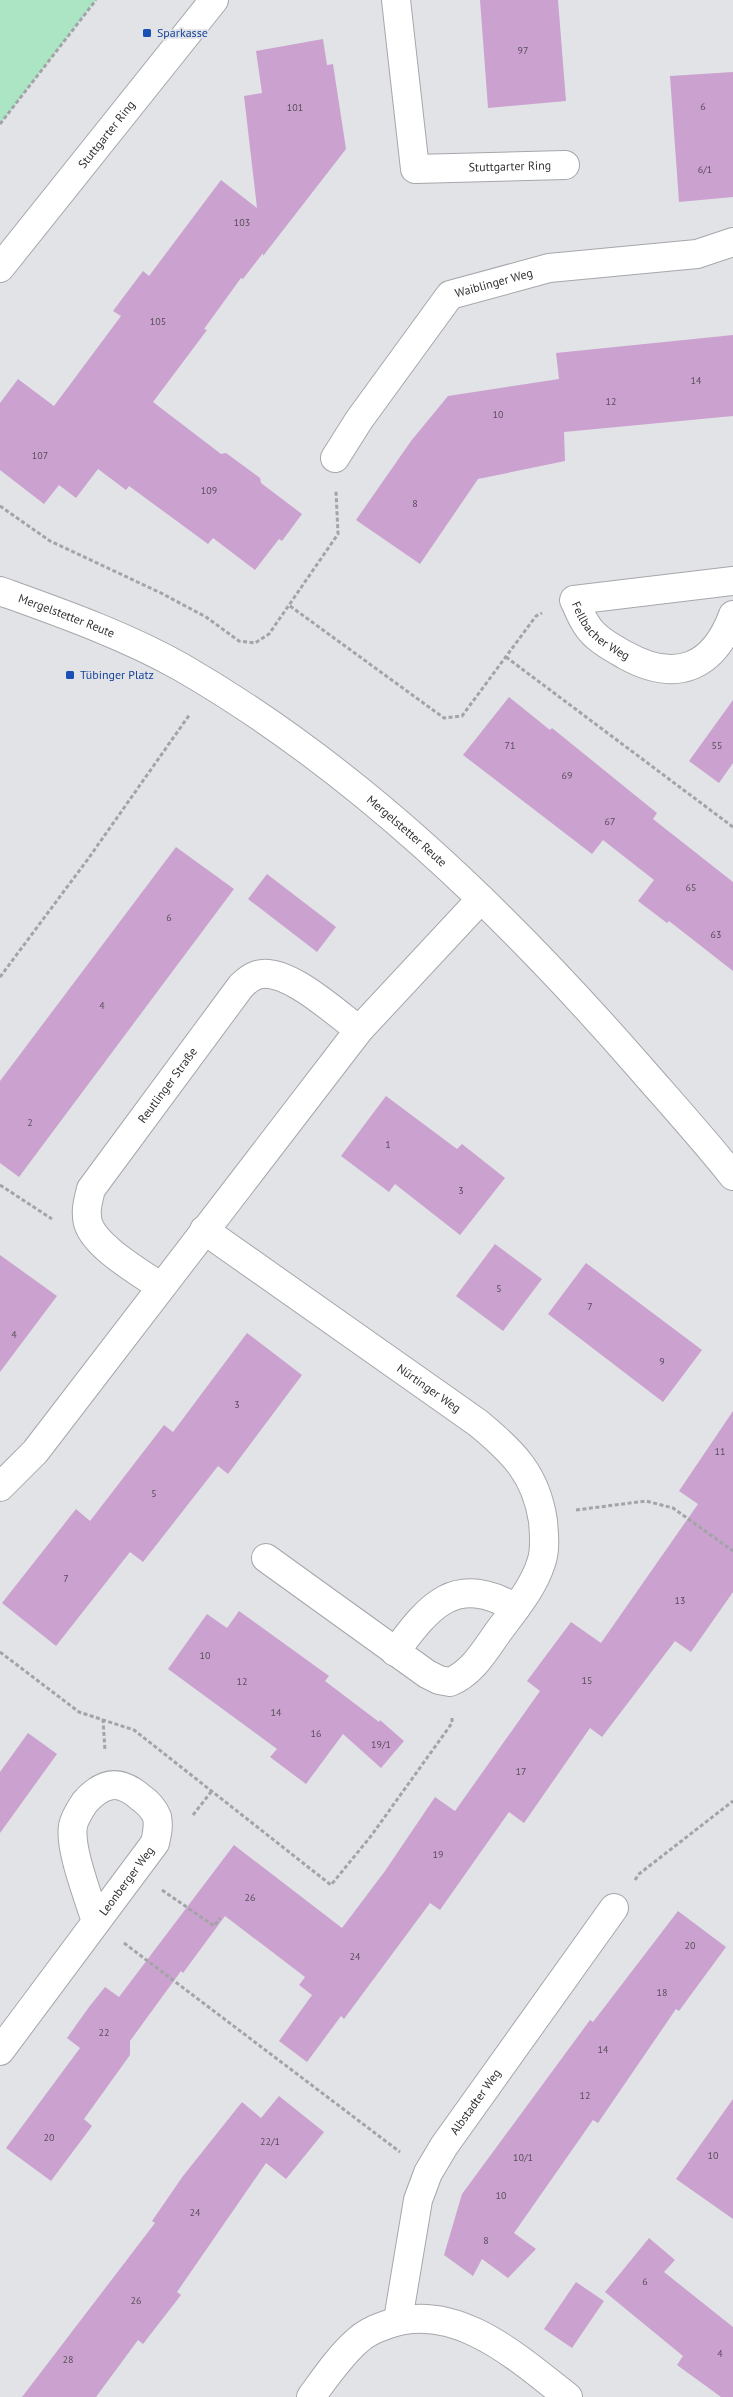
<svg xmlns="http://www.w3.org/2000/svg" width="733" height="2397" font-family="'PT Sans',sans-serif">
	<style>
		.green { fill: #ace5c4 }
		.building { fill: #cba2cf }
		.lines { fill: none; stroke-linecap: round; stroke-linejoin: round }
		.minor-casing { stroke: #a5a7ab; stroke-width: 30 }
		.path { stroke: #a2a4a7; stroke-width: 3; stroke-dasharray: 4 2.5; stroke-linecap: butt }
		.minor { stroke: #fff; stroke-width: 28 }
		.transit-dot { fill: #1a4fb4; stroke: #e1e3e7; stroke-width: 2 }
		.labels { text-anchor: middle; stroke-width: 4; stroke-linejoin: round; paint-order: stroke }
		.number-label { font-size: 10px; fill: #584e5a }
		.transit-label { font-size: 12px; fill: #164399; stroke: #e1e3e7; text-anchor: start }
		.street-label { font-size: 12px; fill: #313233; stroke: #e1e3e7 }
	</style>
	<rect width="100%" height="100%" fill="#e1e3e7"/>
	<!-- green -->
	<path class="green" d="M 0,0 L 96,0 L 0,124 Z"/>
	<!-- building -->
	<g class="building">
		<path d="M 480,0 L 558,0 L 566,101 L 488,108 Z"/>
		<path d="M 323,39 L 327,65 L 333,64 L 346,149 L 263,256 L 263,253 L 243,279 L 241,278 L 204,329 L 207,330 L 153,402 L 221,454 L 226,453 L 260,478 L 261,483 L 302,514 L 282,541 L 279,539 L 255,570 L 213,538 L 208,544 L 129,486 L 126,490 L 98,469 L 76,498 L 59,485 L 44,504 L 0,470 L 0,403 L 18,379 L 54,406 L 121,316 L 113,311 L 143,271 L 149,276 L 221,180 L 257,208 L 244,96 L 262,93 L 256,51 Z"/>
		<path d="M 733,72 L 733,197 L 679,202 L 670,76 Z"/>
		<path d="M 733,335 L 733,416 L 564,432 L 565,461 L 478,479 L 420,564 L 356,520 L 411,441 L 448,396 L 559,379 L 556,353 Z"/>
		<path d="M 509,697 L 550,730 L 552,728 L 657,813 L 653,819 L 733,882 L 733,971 L 669,921 L 667,923 L 638,901 L 654,880 L 603,840 L 592,854 L 463,755 Z"/>
		<path d="M 733,700 L 733,763 L 719,783 L 689,761 Z"/>
		<path d="M 176,847 L 234,889 L 19,1177 L 0,1163 L 0,1081 Z"/>
		<path d="M 267,874 L 336,927 L 317,952 L 248,899 Z"/>
		<path d="M 386,1096 L 457,1149 L 462,1144 L 505,1178 L 460,1235 L 395,1184 L 389,1192 L 341,1156 Z"/>
		<path d="M 495,1244 L 542,1279 L 503,1331 L 456,1296 Z"/>
		<path d="M 0,1255 L 57,1296 L 0,1372 Z"/>
		<path d="M 586,1263 L 702,1350 L 663,1402 L 548,1314 Z"/>
		<path d="M 247,1333 L 302,1375 L 228,1474 L 218,1466 L 143,1562 L 130,1552 L 56,1646 L 2,1603 L 76,1509 L 90,1521 L 164,1425 L 173,1432 Z"/>
		<path d="M 733,1411 L 733,1592 L 691,1652 L 675,1641 L 602,1737 L 590,1728 L 524,1823 L 509,1812 L 440,1910 L 430,1903 L 344,2019 L 341,2016 L 307,2062 L 279,2041 L 312,1995 L 299,1985 L 305,1977 L 225,1916 L 183,1973 L 181,1971 L 130,2041 L 130,2055 L 84,2119 L 92,2126 L 51,2181 L 6,2148 L 80,2048 L 67,2038 L 89,2007 L 105,1987 L 119,1997 L 234,1845 L 342,1928 L 385,1871 L 435,1797 L 455,1811 L 540,1691 L 527,1681 L 571,1622 L 601,1643 L 698,1504 L 679,1491 Z"/>
		<path d="M 239,1611 L 329,1676 L 325,1681 L 379,1722 L 380,1720 L 404,1741 L 381,1768 L 343,1734 L 306,1784 L 270,1757 L 277,1749 L 168,1669 L 207,1614 L 227,1628 Z"/>
		<path d="M 28,1733 L 57,1754 L 0,1833 L 0,1772 Z"/>
		<path d="M 678,1911 L 726,1947 L 679,2011 L 676,2009 L 598,2123 L 593,2120 L 514,2233 L 536,2249 L 508,2278 L 482,2259 L 473,2276 L 444,2255 L 462,2194 L 590,2020 L 593,2022 Z"/>
		<path d="M 279,2096 L 324,2132 L 286,2179 L 266,2163 L 177,2292 L 181,2295 L 143,2344 L 138,2340 L 96,2397 L 22,2397 L 155,2223 L 152,2221 L 183,2176 L 242,2102 L 261,2118 Z"/>
		<path d="M 733,2099 L 733,2219 L 676,2179 Z"/>
		<path d="M 649,2238 L 675,2260 L 664,2272 L 733,2327 L 733,2397 L 721,2397 L 677,2365 L 683,2356 L 605,2292 Z"/>
		<path d="M 576,2282 L 604,2301 L 572,2348 L 544,2329 Z"/>
	</g>
	<g class="lines">
		<!-- minor casing -->
		<g class="minor-casing">
			<g id="minor">
				<path id="s1" d="M 396,0 L 415,169 L 565,165"/>
				<path id="s2" d="M 0,268 L 214,0"/>
				<path id="s3" d="M 335,458 L 359,420 L 450,295 L 549,268 L 697,254 L 733,242"/>
				<path id="s4" d="M 733,581 L 574,600 C 578,608 581,617 586,624 C 594,638 611,647 625,655 C 675,683 713,669 733,615"/>
				<path id="s5" d="M 0,591 C 61,613 124,635 181,667 C 356,768 504,912 637,1064 C 669,1101 702,1137 733,1176"/>
				<path id="s6" d="M 204,1230 L 478,1423 C 513,1452 536,1474 543,1521 C 544,1534 546,1550 541,1563 C 534,1586 516,1608 501,1628 C 486,1648 474,1672 450,1682 L 439,1680 L 427,1674 L 266,1558"/>
				<path id="s7" d="M 161,1287 C 141,1273 95,1247 88,1223 C 85,1211 88,1201 91,1189 L 241,986 C 245,982 251,977 257,975 C 285,965 337,1014 359,1030"/>
				<path d="M 0,1487 L 35,1452 L 359,1030 L 481,899"/>
				<path d="M 395,1652 C 430,1605 455,1573 516,1608"/>
				<path id="s8" d="M 0,2051 L 155,1843 C 157,1834 159,1826 157,1817 C 154,1809 147,1802 140,1797 C 119,1779 103,1782 85,1802 C 81,1808 74,1819 73,1826 C 69,1849 89,1898 96,1922"/>
				<path id="s9" d="M 398,2320 L 418,2200 L 428,2173 L 444,2146 L 614,1908"/>
				<path d="M 311,2397 C 325,2378 339,2357 357,2341 C 364,2334 377,2328 386,2325 C 455,2299 519,2359 568,2397"/>
			</g>
		</g>
		<!-- path -->
		<g class="path">
			<path d="M 0,124 L 96,0"/>
			<path d="M 0,506 L 50,541 L 161,593 L 206,617 L 239,641 L 255,643 L 269,634 L 338,534 L 336,491"/>
			<path d="M 290,606 L 444,718 L 462,716 L 536,616 L 542,613"/>
			<path d="M 506,657 L 733,827"/>
			<path d="M 0,977 L 88,859 L 190,714"/>
			<path d="M 0,1185 L 52,1219"/>
			<path d="M 576,1510 L 646,1501 L 673,1508 L 733,1551"/>
			<path d="M 0,1652 L 79,1712 L 134,1730 L 331,1885 L 371,1836 L 452,1723 L 452,1716"/>
			<path d="M 103,1719 L 105,1751"/>
			<path d="M 193,1815 L 211,1792"/>
			<path d="M 635,1880 L 639,1874 L 733,1801"/>
			<path d="M 162,1890 L 214,1926 L 220,1918"/>
			<path d="M 124,1943 L 400,2152"/>
		</g>
		<!-- minor -->
		<use href="#minor" class="minor"/>
	</g>
	<!-- markers -->
	<g class="transit-dot">
		<rect x="142" y="28" width="10" height="10" rx="2.5"/>
		<rect x="65" y="670" width="10" height="10" rx="2.5"/>
	</g>
	<g class="labels">
		<!-- number labels -->
		<g class="number-label">
			<text x="523" y="54">97</text>
			<text x="703" y="110">6</text>
			<text x="295" y="111">101</text>
			<text x="705" y="173">6/1</text>
			<text x="242" y="226">103</text>
			<text x="158" y="325">105</text>
			<text x="696" y="384">14</text>
			<text x="611" y="405">12</text>
			<text x="498" y="418">10</text>
			<text x="40" y="459">107</text>
			<text x="209" y="494">109</text>
			<text x="415" y="507">8</text>
			<text x="510" y="749">71</text>
			<text x="717" y="749">55</text>
			<text x="567" y="779">69</text>
			<text x="610" y="825">67</text>
			<text x="691" y="891">65</text>
			<text x="169" y="921">6</text>
			<text x="716" y="938">63</text>
			<text x="102" y="1009">4</text>
			<text x="30" y="1126">2</text>
			<text x="388" y="1148">1</text>
			<text x="461" y="1194">3</text>
			<text x="499" y="1292">5</text>
			<text x="590" y="1310">7</text>
			<text x="14" y="1338">4</text>
			<text x="662" y="1365">9</text>
			<text x="237" y="1408">3</text>
			<text x="720" y="1455">11</text>
			<text x="154" y="1497">5</text>
			<text x="66" y="1582">7</text>
			<text x="680" y="1604">13</text>
			<text x="205" y="1659">10</text>
			<text x="587" y="1684">15</text>
			<text x="242" y="1685">12</text>
			<text x="276" y="1716">14</text>
			<text x="316" y="1737">16</text>
			<text x="381" y="1748">19/1</text>
			<text x="521" y="1775">17</text>
			<text x="438" y="1858">19</text>
			<text x="250" y="1901">26</text>
			<text x="690" y="1949">20</text>
			<text x="355" y="1960">24</text>
			<text x="662" y="1996">18</text>
			<text x="104" y="2036">22</text>
			<text x="603" y="2053">14</text>
			<text x="585" y="2099">12</text>
			<text x="49" y="2141">20</text>
			<text x="270" y="2145">22/1</text>
			<text x="713" y="2159">10</text>
			<text x="523" y="2161">10/1</text>
			<text x="501" y="2199">10</text>
			<text x="195" y="2216">24</text>
			<text x="486" y="2244">8</text>
			<text x="645" y="2285">6</text>
			<text x="136" y="2304">26</text>
			<text x="720" y="2357">4</text>
			<text x="68" y="2363">28</text>
		</g>
		<!-- transit labels -->
		<g class="transit-label">
			<text x="157" y="37">Sparkasse</text>
			<text x="80" y="679">Tübinger Platz</text>
		</g>
		<!-- street labels -->
		<g class="street-label">
			<text dy="4" stroke="none"><textPath href="#s2" startOffset="171">Stuttgarter Ring</textPath></text>
			<text dy="4" stroke="none"><textPath href="#s1" startOffset="265">Stuttgarter Ring</textPath></text>
			<text dy="4" stroke="none"><textPath href="#s3" startOffset="245">Waiblinger Weg</textPath></text>
			<text dy="4" stroke="none"><textPath href="#s5" startOffset="71">Mergelstetter Reute</textPath></text>
			<text dy="4" stroke="none"><textPath href="#s4" startOffset="202">Fellbacher Weg</textPath></text>
			<text dy="4" stroke="none"><textPath href="#s5" startOffset="476">Mergelstetter Reute</textPath></text>
			<text dy="4" stroke="none"><textPath href="#s7" startOffset="262">Reutlinger Straße</textPath></text>
			<text dy="4" stroke="none"><textPath href="#s6" startOffset="275">Nürtinger Weg</textPath></text>
			<text dy="4" stroke="none"><textPath href="#s8" startOffset="212">Leonberger Weg</textPath></text>
			<text dy="4" stroke="none"><textPath href="#s9" startOffset="236">Albstadter Weg</textPath></text>
		</g>
	</g>
</svg>
